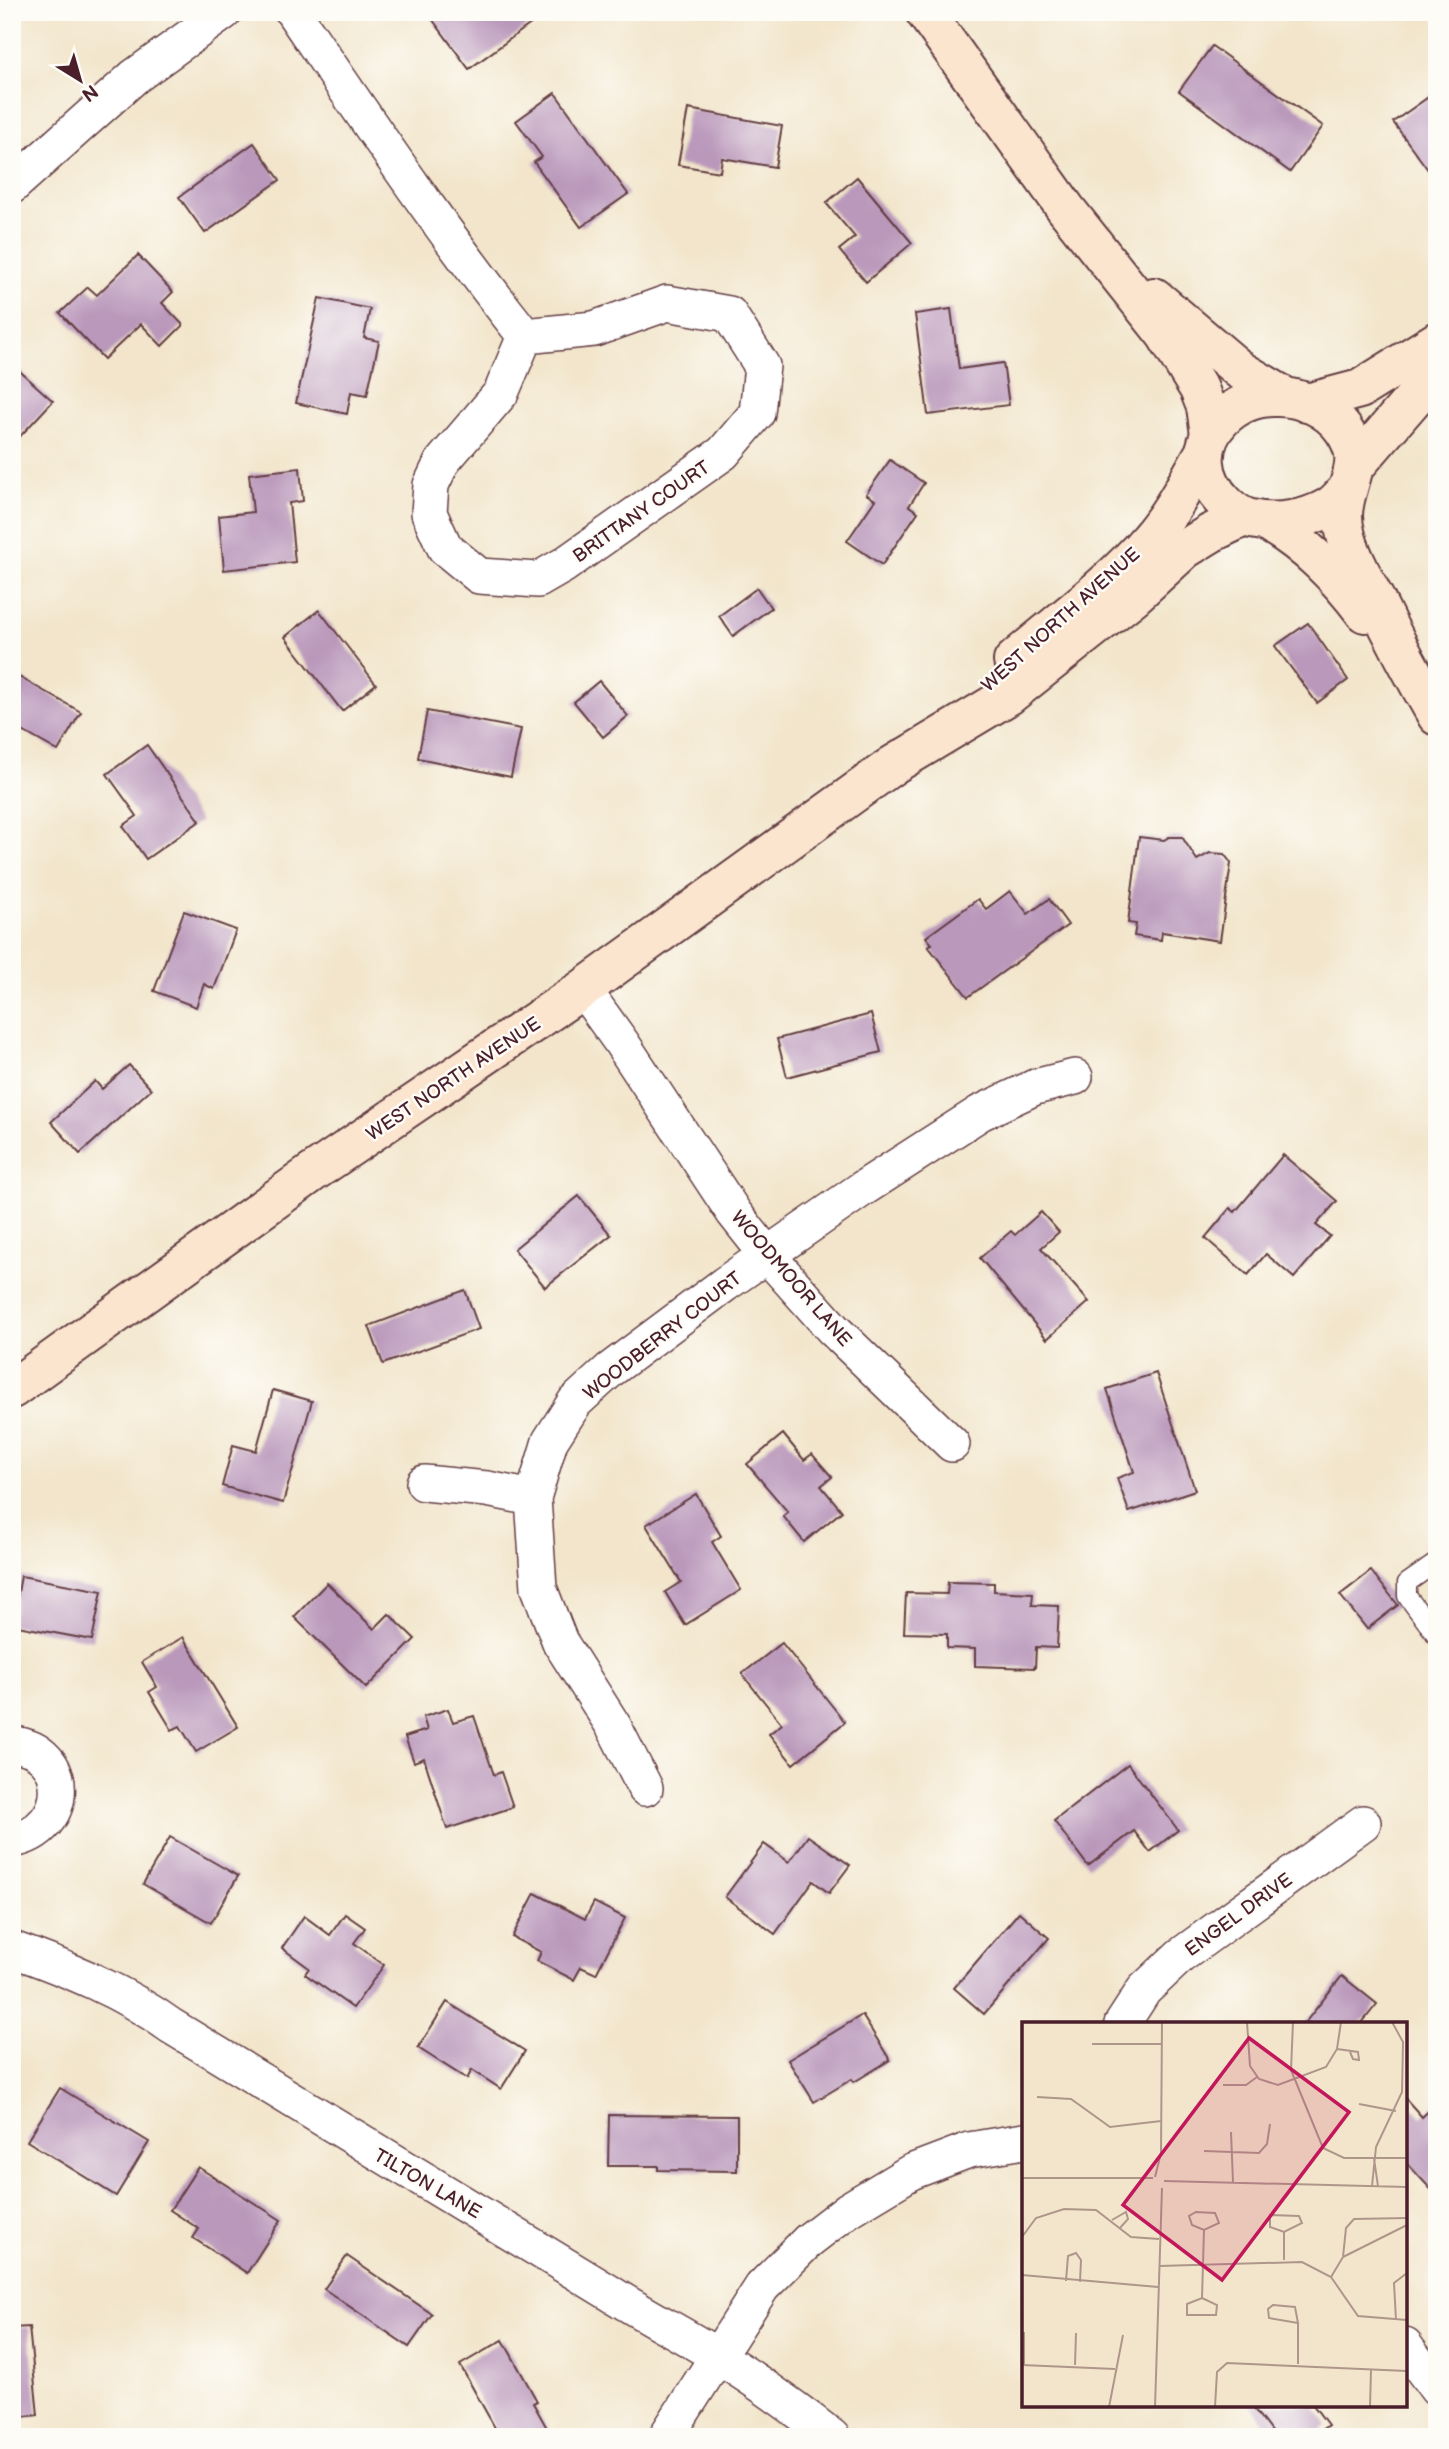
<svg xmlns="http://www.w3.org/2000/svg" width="1449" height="2449" font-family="'Balsamiq Sans',sans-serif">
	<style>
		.building { fill: #ba98bb }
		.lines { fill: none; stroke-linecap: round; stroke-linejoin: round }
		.lane-casing { stroke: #633d43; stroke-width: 21 }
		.street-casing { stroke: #633d43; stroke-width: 38 }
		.secondary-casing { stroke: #633d43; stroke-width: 42 }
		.lane { stroke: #fff; stroke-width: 18 }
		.street { stroke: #fff; stroke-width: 35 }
		.secondary { stroke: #fce5cf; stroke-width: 38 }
		.labels { text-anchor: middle; stroke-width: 5; stroke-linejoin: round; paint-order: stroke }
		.street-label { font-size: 19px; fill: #4a1f2b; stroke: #fdfcf7 }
		.inset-road { fill: none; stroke: #af968b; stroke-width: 2 }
		.view { fill: #c2185b; fill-opacity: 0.15; stroke: #c2185b; stroke-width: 3.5 }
		.inset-edge { fill: none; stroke: #4a1f2b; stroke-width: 3.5 }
	</style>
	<rect width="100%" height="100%" fill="#fdfcf7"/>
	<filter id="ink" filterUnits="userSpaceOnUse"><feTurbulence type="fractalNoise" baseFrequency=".0143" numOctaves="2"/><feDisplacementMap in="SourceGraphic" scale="14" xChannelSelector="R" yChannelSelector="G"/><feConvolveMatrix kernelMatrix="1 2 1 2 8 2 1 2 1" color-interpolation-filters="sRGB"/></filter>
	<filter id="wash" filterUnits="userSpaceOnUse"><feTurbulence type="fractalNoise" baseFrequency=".00686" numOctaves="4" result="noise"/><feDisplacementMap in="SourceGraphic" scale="28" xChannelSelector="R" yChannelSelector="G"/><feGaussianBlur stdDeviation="1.57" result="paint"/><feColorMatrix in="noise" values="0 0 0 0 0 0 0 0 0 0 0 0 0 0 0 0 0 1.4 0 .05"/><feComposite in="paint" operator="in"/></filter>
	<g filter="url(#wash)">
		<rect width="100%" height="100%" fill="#f2e5cb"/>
		<g id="blocks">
			<!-- building -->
			<g class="building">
				<path d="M 427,12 L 547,12 L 469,69 Z"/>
				<path d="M 1212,46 L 1323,126 L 1290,172 L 1179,91 Z"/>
				<path d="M 1437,91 L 1437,182 L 1393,122 Z"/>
				<path d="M 555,93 L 628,194 L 581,227 L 534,162 L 542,157 L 516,121 Z"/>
				<path d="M 688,109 L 782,126 L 775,167 L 722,158 L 720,172 L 678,165 Z"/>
				<path d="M 254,143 L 280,180 L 205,233 L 179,197 Z"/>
				<path d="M 857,177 L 912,243 L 866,282 L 839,250 L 855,237 L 826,203 Z"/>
				<path d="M 138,255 L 173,292 L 162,303 L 183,325 L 162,346 L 141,324 L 104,359 L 60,313 L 88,287 L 97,295 Z"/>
				<path d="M 319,298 L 370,309 L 364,338 L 379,341 L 367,395 L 351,392 L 347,414 L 296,403 Z"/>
				<path d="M 951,309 L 959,369 L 1003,363 L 1009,405 L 928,415 L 915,314 Z"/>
				<path d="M 12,364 L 53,401 L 12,445 Z"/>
				<path d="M 890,460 L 924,483 L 909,506 L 918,512 L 882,565 L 847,541 L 875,500 L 866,494 Z"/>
				<path d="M 300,468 L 303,501 L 289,503 L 295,562 L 224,570 L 219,516 L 253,512 L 249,474 Z"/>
				<path d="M 757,588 L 771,608 L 733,636 L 719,616 Z"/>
				<path d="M 319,610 L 376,684 L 342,711 L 285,637 Z"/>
				<path d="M 1308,623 L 1348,680 L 1317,703 L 1275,646 Z"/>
				<path d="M 12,673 L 81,712 L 58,751 L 12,725 Z"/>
				<path d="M 599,681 L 628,716 L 603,737 L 574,702 Z"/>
				<path d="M 427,711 L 521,729 L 511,777 L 418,758 Z"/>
				<path d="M 147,745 L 200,821 L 146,859 L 123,826 L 137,816 L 107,774 Z"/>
				<path d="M 1139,837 L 1164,840 L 1169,837 L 1182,837 L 1197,860 L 1210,853 L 1224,854 L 1231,863 L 1220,941 L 1162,932 L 1161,940 L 1134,936 L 1136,924 L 1128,923 Z"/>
				<path d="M 1010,891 L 1028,914 L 1049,899 L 1068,925 L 968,997 L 928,946 L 932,944 L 926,937 L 978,899 L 986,909 Z"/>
				<path d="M 184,911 L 236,930 L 214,989 L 204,984 L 196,1007 L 154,991 Z"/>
				<path d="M 871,1014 L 881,1052 L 787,1077 L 777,1039 Z"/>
				<path d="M 129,1065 L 151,1089 L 80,1154 L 51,1122 L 95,1081 L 102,1089 Z"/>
				<path d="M 1283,1155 L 1337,1201 L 1316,1225 L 1330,1236 L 1294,1278 L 1266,1254 L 1248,1275 L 1205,1238 L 1230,1208 L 1235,1212 Z"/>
				<path d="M 579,1196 L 611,1235 L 545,1287 L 514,1249 Z"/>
				<path d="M 1041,1212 L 1059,1232 L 1041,1248 L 1089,1302 L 1047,1339 L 980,1258 L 1011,1231 L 1015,1235 Z"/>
				<path d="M 465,1290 L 479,1329 L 383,1364 L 369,1326 Z"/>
				<path d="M 1156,1373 L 1195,1490 L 1129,1512 L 1117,1478 L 1134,1472 L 1107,1389 Z"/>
				<path d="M 273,1390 L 312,1401 L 283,1503 L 222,1486 L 233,1445 L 256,1451 Z"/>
				<path d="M 783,1434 L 804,1460 L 812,1454 L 832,1477 L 821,1486 L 842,1511 L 804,1542 L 783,1516 L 788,1512 L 747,1464 Z"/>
				<path d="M 696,1494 L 721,1536 L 712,1542 L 741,1590 L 685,1625 L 665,1592 L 681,1582 L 646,1525 Z"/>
				<path d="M 1371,1571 L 1398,1605 L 1367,1629 L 1340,1595 Z"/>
				<path d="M 21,1576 L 102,1591 L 92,1640 L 12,1625 Z"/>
				<path d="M 948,1582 L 994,1583 L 994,1591 L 1033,1593 L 1032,1605 L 1059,1606 L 1057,1648 L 1036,1647 L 1035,1668 L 975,1666 L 975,1649 L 947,1648 L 947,1634 L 904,1633 L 906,1593 L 947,1594 Z"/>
				<path d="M 327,1583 L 374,1629 L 389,1614 L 415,1639 L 366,1688 L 294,1617 Z"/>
				<path d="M 183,1637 L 238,1727 L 196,1752 L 180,1726 L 172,1730 L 149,1692 L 157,1687 L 142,1662 Z"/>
				<path d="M 782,1643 L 845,1722 L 793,1764 L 769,1734 L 782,1724 L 742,1674 Z"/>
				<path d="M 448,1709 L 453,1722 L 474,1716 L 494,1775 L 501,1772 L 513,1807 L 447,1829 L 424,1758 L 414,1762 L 405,1737 L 427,1730 L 423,1717 Z"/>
				<path d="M 1128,1764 L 1178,1830 L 1150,1852 L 1134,1831 L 1088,1866 L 1054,1821 Z"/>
				<path d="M 808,1836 L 850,1865 L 829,1893 L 813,1881 L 775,1934 L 725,1897 L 764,1844 L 789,1862 Z"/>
				<path d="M 170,1837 L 238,1876 L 211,1923 L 143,1884 Z"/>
				<path d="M 535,1893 L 585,1919 L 594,1902 L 625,1918 L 596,1974 L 581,1967 L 574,1980 L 537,1961 L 541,1952 L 512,1937 Z"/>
				<path d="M 1019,1912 L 1049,1938 L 984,2014 L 954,1988 Z"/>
				<path d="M 345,1914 L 365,1928 L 354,1943 L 384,1965 L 353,2008 L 305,1974 L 309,1968 L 282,1948 L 304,1916 L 330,1935 Z"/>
				<path d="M 1342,1976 L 1377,2004 L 1361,2024 L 1304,2024 Z"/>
				<path d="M 447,2002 L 525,2051 L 501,2089 L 472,2070 L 467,2079 L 418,2048 Z"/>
				<path d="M 862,2015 L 890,2060 L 854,2082 L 852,2079 L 814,2102 L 788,2060 Z"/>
				<path d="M 60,2088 L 149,2142 L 116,2196 L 27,2141 Z"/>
				<path d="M 1405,2098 L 1422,2117 L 1437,2103 L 1437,2196 L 1405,2161 Z"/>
				<path d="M 609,2115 L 737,2116 L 737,2171 L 658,2170 L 658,2166 L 608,2166 Z"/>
				<path d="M 198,2167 L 281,2220 L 247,2273 L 193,2238 L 199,2229 L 170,2210 Z"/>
				<path d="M 347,2256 L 432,2314 L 409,2347 L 324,2289 Z"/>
				<path d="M 29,2327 L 38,2415 L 12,2418 L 12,2328 Z"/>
				<path d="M 503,2340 L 537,2401 L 533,2403 L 552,2437 L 500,2437 L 460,2365 Z"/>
				<path d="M 1251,2405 L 1313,2405 L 1328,2425 L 1312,2437 L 1275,2437 Z"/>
			</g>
		</g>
	</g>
	<g filter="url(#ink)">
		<use href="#blocks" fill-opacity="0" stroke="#633d43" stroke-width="2"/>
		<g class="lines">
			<!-- lane casing -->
			<g class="lane-casing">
				<path id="lane" d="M 1437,1562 L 1407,1583 L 1407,1596 L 1437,1636"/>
			</g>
			<!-- street casing -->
			<g class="street-casing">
				<g id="street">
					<path d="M 293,12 C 368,122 442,232 525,336"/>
					<path d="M 12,186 L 134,77 L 224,12"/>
					<path d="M 667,303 L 729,314 L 762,366 L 757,413 L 723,453 L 564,565 L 538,580 L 479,576 L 445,548 L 429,513 L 431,485 L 442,462 L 501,393 L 525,336 L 594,329 Z"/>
					<path d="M 583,989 L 621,1042 L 734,1213 L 768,1256 L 833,1329 L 952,1444"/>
					<path d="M 424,1483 L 487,1489 L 533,1498"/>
					<path d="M 12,1744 C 73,1749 72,1830 12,1840"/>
					<path d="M 645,1788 L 614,1727 L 560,1642 L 539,1588 L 533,1498 L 550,1441 L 575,1402 L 610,1370 L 725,1284 L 862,1189 L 980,1113 L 1035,1087 L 1075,1077"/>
					<path d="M 12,1949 C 68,1969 123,1991 171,2026 C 317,2116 464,2203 610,2293 C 646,2316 684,2335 719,2357 C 758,2382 796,2408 832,2437"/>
					<path d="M 1122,2024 L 1144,1990 L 1180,1956 L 1363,1823"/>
					<path d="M 1405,2346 L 1437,2389"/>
					<path d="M 666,2437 L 762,2287 L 809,2240 L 848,2210 L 911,2172 L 969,2150 L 1024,2141"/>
				</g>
			</g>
			<!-- secondary casing -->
			<g class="secondary-casing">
				<g id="secondary">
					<path d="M 925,12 L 1066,209 L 1166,335 L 1199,389 L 1206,407 L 1210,434"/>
					<path d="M 1154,297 L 1240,370 L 1284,396"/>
					<path d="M 1307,403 L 1360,389 L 1437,341"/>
					<path d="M 1356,465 L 1414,398 L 1437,380"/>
					<path d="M 1348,489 C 1342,495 1336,503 1329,507 C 1305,521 1273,525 1247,518 C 1239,515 1231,509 1225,503 C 1200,478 1197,445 1222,419 C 1236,405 1255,397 1274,397 C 1301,396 1328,408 1343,429 C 1368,464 1344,480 1343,515 C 1343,543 1362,575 1375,599 C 1394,639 1415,678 1437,716"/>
					<path d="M 1267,522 C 1307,545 1337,576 1365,613"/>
					<path d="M 1013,661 C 1058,622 1111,584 1149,539 C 1172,513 1187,482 1204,453"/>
					<path d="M 12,1389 L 312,1173 L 583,989 L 893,765 L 1008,696 L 1134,596 L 1185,549 L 1211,533 L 1244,517"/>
				</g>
			</g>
			<!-- lane -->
			<use href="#lane" class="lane"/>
			<!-- street -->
			<use href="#street" class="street"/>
			<!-- secondary -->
			<use href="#secondary" class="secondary"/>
		</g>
	</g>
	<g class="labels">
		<!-- street labels -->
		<g class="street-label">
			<text transform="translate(641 511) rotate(-35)" y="7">BRITTANY COURT</text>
			<text transform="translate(1060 619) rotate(-42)" y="7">WEST NORTH AVENUE</text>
			<text transform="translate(453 1078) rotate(-34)" y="7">WEST NORTH AVENUE</text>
			<text transform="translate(792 1278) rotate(49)" y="7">WOODMOOR LANE</text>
			<text transform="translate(662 1335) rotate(-38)" y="7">WOODBERRY COURT</text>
			<text transform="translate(1238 1914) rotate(-36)" y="7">ENGEL DRIVE</text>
			<text transform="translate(428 2183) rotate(30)" y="7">TILTON LANE</text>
		</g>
	</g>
	<!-- overview -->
	<g transform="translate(1022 2022)">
		<rect width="385" height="385" fill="#f2e5cb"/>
		<path class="inset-road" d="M 225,0 L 228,44 L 237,57 L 256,63 L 304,45 L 315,27 L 319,0M 271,0 L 269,48 L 301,126 L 322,136 L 385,136M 70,22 L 140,22M 315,27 L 336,30 L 337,38 L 331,37 L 328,30M 201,63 L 224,63 L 235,55M 15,75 L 49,77 L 88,105 L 139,99M 337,82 L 374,89M 209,110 L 211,160M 182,129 L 237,131 L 245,122 L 248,102M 352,137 L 356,164M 133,155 L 139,131 L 140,0M 0,156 L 131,156M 142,159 L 385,165M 350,164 L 354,125 L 380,70 L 381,20 L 370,0M 174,190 L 193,191 L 197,201 L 182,208 L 170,203 L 167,194 ZM 248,193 L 277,194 L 280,201 L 262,210 L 248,205 ZM 90,198 L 104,190 L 106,197 L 98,206M 0,215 L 14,196 L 42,187 L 74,188 L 109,215 L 137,217M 321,235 L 385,203M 262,238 L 262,210M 137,244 L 280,240 L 309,255 L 336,294 L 385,298M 0,253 L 136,265M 309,255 L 321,235 L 324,206 L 332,197 L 385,196M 44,259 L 46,234 L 54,231 L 59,238 L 58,260M 180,276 L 195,283 L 194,293 L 165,293 L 165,282 ZM 180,276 L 182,208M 251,283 L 273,285 L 276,301 L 247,296 L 246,287 ZM 374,298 L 372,261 L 385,251M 2,310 L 2,343M 276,342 L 276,301M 0,343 L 93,347M 53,343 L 54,311M 87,385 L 101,313M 112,385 L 144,385M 133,385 L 140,166M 193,385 L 195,350 L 205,341 L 385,349M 348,385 L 349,348"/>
		<path class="view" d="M 227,16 L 327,90 L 200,258 L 101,183 Z"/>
		<rect width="385" height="385" class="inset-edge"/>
	</g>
	<!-- margin -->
	<rect width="1449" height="2449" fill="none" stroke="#fdfcf7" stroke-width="42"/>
	<!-- north arrow -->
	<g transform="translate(80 80) rotate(143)" stroke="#fdfcf7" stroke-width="5" paint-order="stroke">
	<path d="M0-5L12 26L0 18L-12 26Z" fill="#4a1f2b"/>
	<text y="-10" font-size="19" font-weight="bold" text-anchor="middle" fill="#4a1f2b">N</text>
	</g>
</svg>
